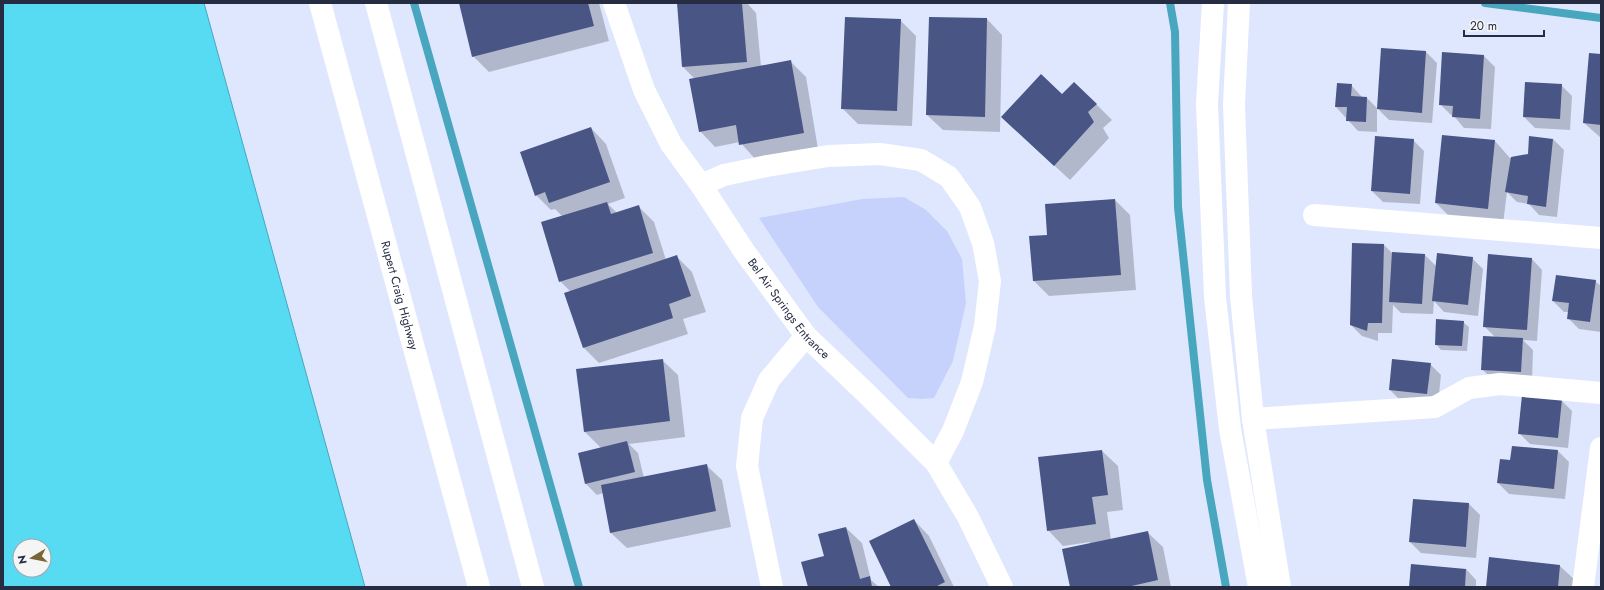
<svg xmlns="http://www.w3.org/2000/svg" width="1604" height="590" font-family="Jost,sans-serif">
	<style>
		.green { fill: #c6d2fb }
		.water { fill: #56dbf3; stroke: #48a6be; fill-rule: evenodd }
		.shadow { fill: #0003 }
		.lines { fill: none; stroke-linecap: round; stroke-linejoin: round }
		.stream { stroke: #48a6be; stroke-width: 8 }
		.building { fill: #485585 }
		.minor { stroke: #fff; stroke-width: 22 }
		.secondary { stroke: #fff; stroke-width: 22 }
		.primary { stroke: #fff; stroke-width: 22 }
		.labels { text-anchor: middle; stroke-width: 4; stroke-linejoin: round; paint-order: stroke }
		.street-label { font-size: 12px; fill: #262c42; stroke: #f4f5f4 }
	</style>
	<rect width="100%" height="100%" fill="#dfe7fe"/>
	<!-- green -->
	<path class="green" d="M 904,197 L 926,210 L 947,231 L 962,259 L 966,303 L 953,361 L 934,398 L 922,399 L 908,398 L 818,307 L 759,218 L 862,199 Z"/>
	<!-- water -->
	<path class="water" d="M 3,3 L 204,3 L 365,587 L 3,587 ZM 20,546 L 44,546 L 44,570 L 20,570 Z"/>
	<!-- shadow -->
	<g class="shadow">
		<path d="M 460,3 L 599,3 L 609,41 L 489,72 L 473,56 Z"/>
		<path d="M 678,3 L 747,3 L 756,13 L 761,67 L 790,61 L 806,77 L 818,149 L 756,160 L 740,142 L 715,147 L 700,131 L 695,79 L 683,67 Z"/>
		<path d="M 987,19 L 1002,35 L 1000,132 L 943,130 L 927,115 Z"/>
		<path d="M 900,20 L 916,36 L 912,126 L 858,124 L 842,108 Z"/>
		<path d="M 1426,52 L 1437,63 L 1432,123 L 1389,120 L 1378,109 Z"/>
		<path d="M 1601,55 L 1601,138 L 1584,123 Z"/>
		<path d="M 1484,56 L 1495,67 L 1491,129 L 1464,128 L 1453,115 L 1451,115 L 1440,104 Z"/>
		<path d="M 1351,85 L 1362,97 L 1367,98 L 1377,108 L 1377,132 L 1358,131 L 1336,107 Z"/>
		<path d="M 1561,85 L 1572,96 L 1570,130 L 1535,128 L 1524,117 Z"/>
		<path d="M 1062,95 L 1096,104 L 1112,120 L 1103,128 L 1109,138 L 1070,180 L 1018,132 Z"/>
		<path d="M 591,128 L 606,144 L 625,198 L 608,204 L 617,213 L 638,206 L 654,222 L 666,260 L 676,256 L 692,272 L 706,312 L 683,319 L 688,334 L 599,363 L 584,348 L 566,294 L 571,292 L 560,281 L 563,217 L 555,209 L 551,210 L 536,195 Z"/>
		<path d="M 1376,137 L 1413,140 L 1424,151 L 1420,204 L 1383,202 L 1372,191 Z"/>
		<path d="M 1553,139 L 1564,150 L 1557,217 L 1539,215 L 1529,204 L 1517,202 L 1507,192 L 1503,224 L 1452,219 L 1436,203 L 1495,141 L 1510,158 L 1529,155 Z"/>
		<path d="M 1115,200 L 1130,215 L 1136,290 L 1049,296 L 1034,281 L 1048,235 Z"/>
		<path d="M 1353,244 L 1384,245 L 1392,253 L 1425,255 L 1437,267 L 1472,258 L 1483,269 L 1478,316 L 1444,312 L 1434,301 L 1433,314 L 1401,313 L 1393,305 L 1392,333 L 1378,333 L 1378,341 L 1362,336 L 1351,325 Z"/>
		<path d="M 1532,259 L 1542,270 L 1537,341 L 1523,340 L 1533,350 L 1532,382 L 1493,380 L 1482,369 L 1495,337 L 1484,326 Z"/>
		<path d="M 1595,281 L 1601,286 L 1601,332 L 1579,329 L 1568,318 L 1569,312 L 1564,312 L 1553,301 Z"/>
		<path d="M 1463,322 L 1469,327 L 1467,351 L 1441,350 L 1436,344 Z"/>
		<path d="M 662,360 L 678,375 L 685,437 L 629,444 L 638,453 L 644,478 L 706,465 L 722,480 L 731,527 L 627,548 L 611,533 L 603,493 L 597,495 L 586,484 L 601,448 L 585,432 Z"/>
		<path d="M 1430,364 L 1441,375 L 1438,404 L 1401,401 L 1390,390 Z"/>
		<path d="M 1561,400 L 1572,411 L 1568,448 L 1530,444 L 1519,433 Z"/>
		<path d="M 1102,451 L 1118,466 L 1123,510 L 1107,512 L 1111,540 L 1147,532 L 1163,547 L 1171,587 L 1071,587 L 1090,542 L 1063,546 L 1048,530 Z"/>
		<path d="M 1558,451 L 1569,462 L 1565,499 L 1509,494 L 1498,483 L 1511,461 Z"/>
		<path d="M 1414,500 L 1469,504 L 1480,515 L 1476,558 L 1421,553 L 1410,542 Z"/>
		<path d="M 914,520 L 929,536 L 954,587 L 892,587 Z"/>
		<path d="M 846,528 L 862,543 L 871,580 L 879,587 L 809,587 L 825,557 Z"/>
		<path d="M 1490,558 L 1560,566 L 1576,581 L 1575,587 L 1487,587 Z"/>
		<path d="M 1466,569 L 1476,580 L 1476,587 L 1410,587 Z"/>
	</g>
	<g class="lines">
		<!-- stream -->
		<g class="stream">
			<path d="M 414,3 L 579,587"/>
			<path d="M 1170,3 L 1175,32 L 1178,207 L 1207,480 L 1226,587"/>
			<path d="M 1485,3 L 1601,18"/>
		</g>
	</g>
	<!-- building -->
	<g class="building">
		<path d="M 459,3 L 588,3 L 594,26 L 472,57 Z"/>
		<path d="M 677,3 L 742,3 L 747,62 L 682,67 Z"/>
		<path d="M 845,17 L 901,19 L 897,111 L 841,109 Z"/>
		<path d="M 929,17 L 987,18 L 985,117 L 926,115 Z"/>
		<path d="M 1381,48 L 1426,51 L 1422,113 L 1377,109 Z"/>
		<path d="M 1442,52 L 1484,55 L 1480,119 L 1452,117 L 1453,106 L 1439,105 Z"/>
		<path d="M 1589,53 L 1601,54 L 1601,125 L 1583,123 Z"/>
		<path d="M 791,60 L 804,133 L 739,145 L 736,125 L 699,132 L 689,79 Z"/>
		<path d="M 1041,74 L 1062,94 L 1074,82 L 1097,104 L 1088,112 L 1094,122 L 1054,166 L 1001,117 Z"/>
		<path d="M 1525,82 L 1562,84 L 1560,119 L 1523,117 Z"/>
		<path d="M 1337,83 L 1352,84 L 1351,96 L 1367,97 L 1366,122 L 1346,121 L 1347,107 L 1335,107 Z"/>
		<path d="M 591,127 L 610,182 L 549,203 L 545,192 L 535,196 L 520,152 Z"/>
		<path d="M 1442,135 L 1495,140 L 1488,209 L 1435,203 Z"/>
		<path d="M 1375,136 L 1414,139 L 1410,194 L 1371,191 Z"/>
		<path d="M 1529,136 L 1553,139 L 1546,207 L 1527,204 L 1528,196 L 1505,192 L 1511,157 L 1528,154 Z"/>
		<path d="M 1115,199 L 1121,275 L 1033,281 L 1029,236 L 1047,235 L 1045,204 Z"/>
		<path d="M 607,202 L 611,214 L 639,205 L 653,253 L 559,282 L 541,222 Z"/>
		<path d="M 1352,243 L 1384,244 L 1382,323 L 1368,323 L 1367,331 L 1350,325 Z"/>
		<path d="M 1392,252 L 1425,254 L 1422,304 L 1389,302 Z"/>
		<path d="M 1437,253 L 1473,257 L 1468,305 L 1432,301 Z"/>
		<path d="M 1488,254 L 1532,258 L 1527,330 L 1483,327 Z"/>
		<path d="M 677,255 L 691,296 L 669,304 L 673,318 L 583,348 L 564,293 Z"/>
		<path d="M 1556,275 L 1596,280 L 1590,322 L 1567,319 L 1569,303 L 1552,301 Z"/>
		<path d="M 1436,319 L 1464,321 L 1462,346 L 1435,345 Z"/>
		<path d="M 1483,336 L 1523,338 L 1521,372 L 1481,370 Z"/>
		<path d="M 663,359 L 670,421 L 584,432 L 576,369 Z"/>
		<path d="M 1392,359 L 1431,363 L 1427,394 L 1389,390 Z"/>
		<path d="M 1522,395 L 1562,399 L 1558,438 L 1518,434 Z"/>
		<path d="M 627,441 L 635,472 L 585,484 L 578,453 Z"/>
		<path d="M 1512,446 L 1558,450 L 1554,489 L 1497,483 L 1500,459 L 1510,460 Z"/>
		<path d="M 1102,450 L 1108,495 L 1092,497 L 1096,524 L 1047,531 L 1038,457 Z"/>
		<path d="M 707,464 L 716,511 L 610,533 L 601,485 Z"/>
		<path d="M 1413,499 L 1469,503 L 1466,547 L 1409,542 Z"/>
		<path d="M 914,519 L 945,582 L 935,587 L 891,587 L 869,541 Z"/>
		<path d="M 846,527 L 860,579 L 870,576 L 872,587 L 808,587 L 801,562 L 824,556 L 818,534 Z"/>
		<path d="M 1148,531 L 1158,580 L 1127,587 L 1070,587 L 1062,549 Z"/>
		<path d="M 1489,557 L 1560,565 L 1558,587 L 1486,587 Z"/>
		<path d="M 1411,564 L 1466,569 L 1465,587 L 1409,587 Z"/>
	</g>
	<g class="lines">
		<!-- minor -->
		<g class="minor">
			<path id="s1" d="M 614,3 L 644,90 L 671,144 L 701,185 L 744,251 L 806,336 L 866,393 L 936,463 L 968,517 L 1002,587"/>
			<path d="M 701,185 L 724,175 L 767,166 L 828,156 L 880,154 L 921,160 L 949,177 L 970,207 L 983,243 L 990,281 L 985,326 L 972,382 L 953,431 L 936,463"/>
			<path d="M 1314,215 L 1601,238"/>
			<path d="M 1253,419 L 1435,407 L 1469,388 L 1500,384 L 1601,393"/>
			<path d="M 772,587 L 747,466 L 752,418 L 769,380 L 806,336"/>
			<path d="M 1583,587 L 1601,448"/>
		</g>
		<!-- secondary -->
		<g class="secondary">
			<path d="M 1213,3 L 1207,104 L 1215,297 L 1230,429 L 1259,587"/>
			<path d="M 1239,3 L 1234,104 L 1241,296 L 1253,419 L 1280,587"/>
		</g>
		<!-- primary -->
		<g class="primary">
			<path id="s2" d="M 320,3 L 479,587"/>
			<path d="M 376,3 L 533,587"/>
		</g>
	</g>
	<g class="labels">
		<!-- street labels -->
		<g class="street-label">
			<text dy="4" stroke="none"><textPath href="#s2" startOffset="303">Rupert Craig Highway</textPath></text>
			<text dy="4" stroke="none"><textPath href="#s1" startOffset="355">Bel Air Springs Entrance</textPath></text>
		</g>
	</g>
	<!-- border -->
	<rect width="1604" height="590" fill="none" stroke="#262c42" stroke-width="8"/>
	<!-- north arrow -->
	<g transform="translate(32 558) rotate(260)"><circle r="19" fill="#f4f5f4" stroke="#a2a5ad"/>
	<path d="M0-3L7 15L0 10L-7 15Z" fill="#786735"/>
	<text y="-6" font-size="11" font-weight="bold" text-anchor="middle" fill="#262c42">N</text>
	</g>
	<!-- scale -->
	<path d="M1464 30v6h80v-6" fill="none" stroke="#262c42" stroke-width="2"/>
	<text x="1470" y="30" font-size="12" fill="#262c42" stroke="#f4f5f4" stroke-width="3" paint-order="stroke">20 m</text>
</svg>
